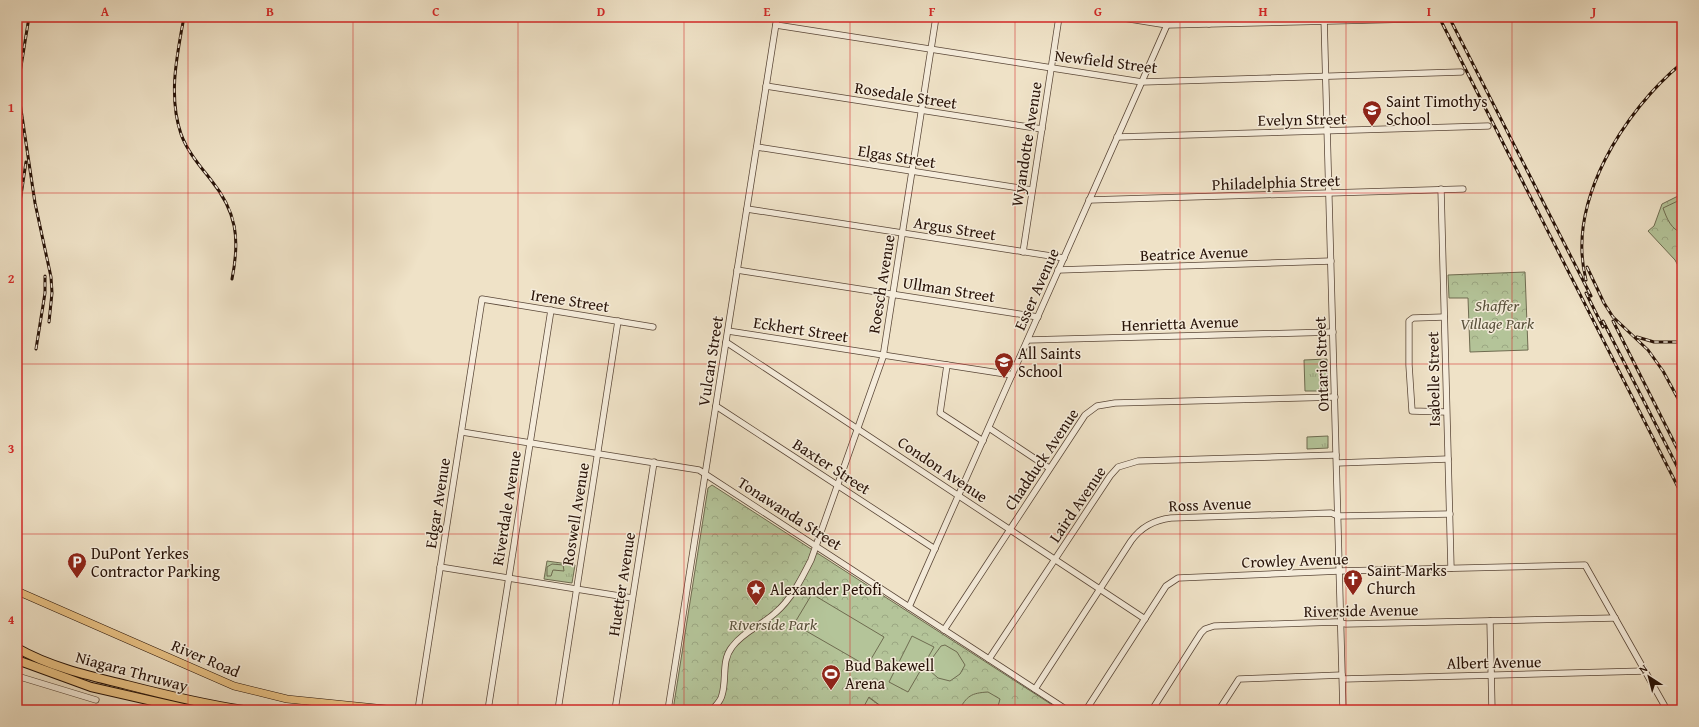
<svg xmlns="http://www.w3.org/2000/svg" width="1699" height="727" font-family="'Gentium Book Plus',serif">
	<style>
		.grass { fill: url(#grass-tufts); stroke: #6e6b50 }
		.cemetery { fill: url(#cemetery-stones); stroke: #6e6b50 }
		.park { fill: url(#park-crowns); stroke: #6e6b50 }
		.pitch { fill: #b4c499; stroke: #6e6b50 }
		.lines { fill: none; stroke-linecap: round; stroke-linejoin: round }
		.minor-casing { stroke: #594637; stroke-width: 7 }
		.major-casing { stroke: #271207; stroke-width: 8 }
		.highway-casing { stroke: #271207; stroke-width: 10 }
		.minor { stroke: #f5ecdb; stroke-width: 5.5 }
		.major { stroke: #e8c184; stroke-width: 7 }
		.highway { stroke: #e8c184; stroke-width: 8 }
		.rail-casing { stroke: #271207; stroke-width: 3 }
		.rail { stroke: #f5ecdb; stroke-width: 1.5; stroke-dasharray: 4.5; stroke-linecap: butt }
		.grid { fill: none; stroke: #d62828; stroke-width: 1; stroke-opacity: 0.55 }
		.labels { text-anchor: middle; stroke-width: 3; stroke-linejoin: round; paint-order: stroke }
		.street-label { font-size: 16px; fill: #271207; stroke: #f5ecdb }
		.poi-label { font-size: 16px; fill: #271207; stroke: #f5ecdb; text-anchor: start }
		.park-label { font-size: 16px; font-style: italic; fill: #58503a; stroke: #f5ecdb }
		.neatline { fill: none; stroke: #d62828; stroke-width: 1.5 }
		.grid-label { font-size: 13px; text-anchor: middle; font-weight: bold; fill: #d62828 }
	</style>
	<defs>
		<pattern id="grass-tufts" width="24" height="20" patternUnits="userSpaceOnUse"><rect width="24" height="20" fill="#b4c499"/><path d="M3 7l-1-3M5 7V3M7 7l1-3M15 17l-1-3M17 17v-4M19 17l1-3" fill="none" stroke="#9ba782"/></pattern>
		<pattern id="cemetery-stones" width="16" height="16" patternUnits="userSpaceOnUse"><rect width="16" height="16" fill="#b4c499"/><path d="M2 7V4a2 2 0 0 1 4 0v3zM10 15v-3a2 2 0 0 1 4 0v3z" fill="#9ba782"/></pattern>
		<pattern id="park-crowns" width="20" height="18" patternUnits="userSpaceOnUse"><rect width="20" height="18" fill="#b4c499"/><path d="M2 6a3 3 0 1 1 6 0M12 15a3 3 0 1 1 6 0" fill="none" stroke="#9ba782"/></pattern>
	</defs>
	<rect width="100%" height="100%" fill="#efe2c7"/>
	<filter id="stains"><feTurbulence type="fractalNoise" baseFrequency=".005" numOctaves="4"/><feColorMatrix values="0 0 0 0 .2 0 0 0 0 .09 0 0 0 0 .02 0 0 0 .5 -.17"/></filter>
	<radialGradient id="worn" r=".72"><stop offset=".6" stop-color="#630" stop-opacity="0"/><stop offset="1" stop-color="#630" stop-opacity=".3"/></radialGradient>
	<!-- grass -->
	<g class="grass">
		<path d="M 1327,359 L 1328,391 L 1305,391 L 1304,360 Z"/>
		<path d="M 1328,436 L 1328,448 L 1307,449 L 1307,437 Z"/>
		<path d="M 547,561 L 575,565 L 572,583 L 544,579 Z"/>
	</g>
	<!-- cemetery -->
	<path class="cemetery" d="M 868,697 L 886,710 L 862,710 Z"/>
	<!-- park -->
	<g class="park">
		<path d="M 1682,194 L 1682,273 L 1675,260 L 1648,231 L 1654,226 L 1662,204 Z"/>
		<path d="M 1525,272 L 1528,350 L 1470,352 L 1468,298 L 1449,298 L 1448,275 Z"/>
		<path d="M 712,485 L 1060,710 L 886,710 L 869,697 L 862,710 L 673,710 L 708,488 Z"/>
		<path d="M 552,564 L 563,565 L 564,571 L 553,570 L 551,576 L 547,576 L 547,567 Z"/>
	</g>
	<!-- pitch -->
	<g class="pitch">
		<path d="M 1682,199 L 1682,233 C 1671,229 1667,219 1663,208 Z"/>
		<path d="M 812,594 L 884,637 L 867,666 L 794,624 Z"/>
		<path d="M 912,636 L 934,647 L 908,692 L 889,682 Z"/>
		<path d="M 945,645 L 957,652 L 965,665 L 960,674 L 950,681 L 938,678 L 929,670 L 933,657 L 941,646 Z"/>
		<path d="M 988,692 L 1000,699 L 997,710 L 959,710 C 967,696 971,693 988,692 Z"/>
	</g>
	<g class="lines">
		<!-- minor casing -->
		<g class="minor-casing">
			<g id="minor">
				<path d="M 1117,17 L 1167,25 L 1496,17"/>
				<path d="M 1208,17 L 1209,24"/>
				<path d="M 1324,17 L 1343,710"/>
				<path d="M 776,25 L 1142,82 L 1461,72"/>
				<path d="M 766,86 L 1042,129"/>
				<path d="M 1117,137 L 1488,126"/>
				<path d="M 757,147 L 1032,190"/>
				<path d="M 1441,189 L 1451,568"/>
				<path d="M 1089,200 L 1463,189"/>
				<path d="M 747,209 L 1064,258"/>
				<path d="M 1023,252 L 1059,17"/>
				<path d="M 737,270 L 1038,317"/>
				<path d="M 1058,270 L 1331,261"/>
				<path d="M 1444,317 L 1413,318 L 1409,321 L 1409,365 L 1412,411 L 1446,412"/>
				<path d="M 728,331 L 1012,375"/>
				<path d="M 1028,340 L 1333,332"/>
				<path d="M 726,342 L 1145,619"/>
				<path d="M 947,365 L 940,413 L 983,441"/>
				<path d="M 716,406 L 935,549"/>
				<path d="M 989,428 L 1049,468"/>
				<path d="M 462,432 L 699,470 L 1067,710"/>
				<path d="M 1337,463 L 1448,459"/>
				<path d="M 440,567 L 632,598"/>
				<path d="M 909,607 L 1167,25"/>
				<path d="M 1490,621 L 1492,710"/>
				<path d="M 944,630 L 1085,415 L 1097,406 L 1115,403 L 1335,397"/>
				<path d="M 989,659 L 1110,476 L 1118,467 L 1138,461 L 1336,455"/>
				<path d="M 17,676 L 96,700"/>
				<path d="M 1343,679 L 1645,671"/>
				<path d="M 1035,689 L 1131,541 C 1141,527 1154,520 1171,518 L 1331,513 L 1338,516 L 1450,514"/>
				<path d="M 418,710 L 482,299 L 653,327"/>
				<path d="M 488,710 L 551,310"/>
				<path d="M 558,710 L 618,321"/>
				<path d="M 615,710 L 654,462"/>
				<path d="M 668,710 L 777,17"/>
				<path d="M 712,710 C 716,705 721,701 722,695 C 727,679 721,661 732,647 C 744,631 761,626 775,613 C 791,600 802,578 811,560 L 883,357 L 936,17"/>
				<path d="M 1086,710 L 1166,586 L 1178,578 L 1339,571 L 1585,565 L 1667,710"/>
				<path d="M 1152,710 L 1201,633 L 1205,629 L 1214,626 L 1336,622 L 1346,624 L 1615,618"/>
				<path d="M 1219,710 L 1239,679 L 1342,675"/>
			</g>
		</g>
		<!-- major casing -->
		<g class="major-casing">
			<path id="major" d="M 17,591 L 234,686 L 287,699 L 396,710"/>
		</g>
		<!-- highway casing -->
		<g class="highway-casing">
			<g id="highway">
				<path d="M 17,648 C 50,667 90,676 127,685 C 166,695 204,704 243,710"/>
				<path d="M 17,660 L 91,687 L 192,710"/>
			</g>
		</g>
		<!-- minor -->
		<use href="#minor" class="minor"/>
		<!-- major -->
		<use href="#major" class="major"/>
		<!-- highway -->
		<use href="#highway" class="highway"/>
		<!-- rail casing -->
		<g class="rail-casing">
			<g id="rail">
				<path d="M 29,17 L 19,79 L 19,96 L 35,203 L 51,277 L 52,293 L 49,322"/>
				<path d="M 184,17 C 177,55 168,96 181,134 C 187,151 200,166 211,180 C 237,212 240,239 232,279"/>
				<path d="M 1439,17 L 1682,495"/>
				<path d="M 1449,17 L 1591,296"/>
				<path d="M 17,222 L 26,162"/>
				<path d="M 1587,267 L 1604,303 L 1613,317 L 1648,350 L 1663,371 L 1682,406"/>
				<path d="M 1586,280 C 1566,202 1624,111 1682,63"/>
				<path d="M 1586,293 L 1603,327"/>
				<path d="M 1603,321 L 1682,476"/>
				<path d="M 1613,321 L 1682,458"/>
				<path d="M 1637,337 L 1654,342 L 1682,342"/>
				<path d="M 36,349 L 45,293 L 45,276"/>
			</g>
		</g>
		<!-- rail -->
		<use href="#rail" class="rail"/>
	</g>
	<!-- grid -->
	<path class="grid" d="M 188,17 L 188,710M 353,17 L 353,710M 518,17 L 518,710M 684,17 L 684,710M 850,17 L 850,710M 1015,17 L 1015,710M 1180,17 L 1180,710M 1346,17 L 1346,710M 1512,17 L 1512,710M 17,193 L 1682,193M 17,364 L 1682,364M 17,534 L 1682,534"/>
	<!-- icons -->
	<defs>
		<g id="school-pin" transform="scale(1)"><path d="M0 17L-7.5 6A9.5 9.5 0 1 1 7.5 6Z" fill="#8f2418" stroke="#f5ecdb"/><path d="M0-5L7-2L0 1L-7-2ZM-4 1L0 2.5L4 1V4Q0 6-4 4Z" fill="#fff"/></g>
		<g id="parking-pin" transform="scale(1)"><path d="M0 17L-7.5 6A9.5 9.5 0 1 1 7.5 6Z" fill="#8f2418" stroke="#f5ecdb"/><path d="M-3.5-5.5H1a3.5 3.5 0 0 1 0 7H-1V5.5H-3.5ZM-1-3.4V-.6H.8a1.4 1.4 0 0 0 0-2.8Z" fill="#fff"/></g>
		<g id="church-pin" transform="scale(1)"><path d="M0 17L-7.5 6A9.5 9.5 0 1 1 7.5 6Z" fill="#8f2418" stroke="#f5ecdb"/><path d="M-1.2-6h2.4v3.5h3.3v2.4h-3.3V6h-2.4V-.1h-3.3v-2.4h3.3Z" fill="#fff"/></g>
		<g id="sight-pin" transform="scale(1)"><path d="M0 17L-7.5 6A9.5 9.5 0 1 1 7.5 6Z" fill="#8f2418" stroke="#f5ecdb"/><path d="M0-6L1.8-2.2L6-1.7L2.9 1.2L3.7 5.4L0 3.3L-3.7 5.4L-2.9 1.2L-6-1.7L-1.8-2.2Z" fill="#fff"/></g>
		<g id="stadium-pin" transform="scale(1)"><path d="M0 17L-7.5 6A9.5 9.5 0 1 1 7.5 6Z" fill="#8f2418" stroke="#f5ecdb"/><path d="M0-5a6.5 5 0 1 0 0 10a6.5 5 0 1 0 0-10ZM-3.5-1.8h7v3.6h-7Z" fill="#fff"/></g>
	</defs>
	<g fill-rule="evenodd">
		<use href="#school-pin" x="1372" y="110"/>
		<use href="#school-pin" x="1004" y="362"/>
		<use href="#parking-pin" x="77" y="562"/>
		<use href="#church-pin" x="1353" y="579"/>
		<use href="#sight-pin" x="756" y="589"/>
		<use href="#stadium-pin" x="831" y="674"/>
	</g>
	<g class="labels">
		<!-- street labels -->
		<g class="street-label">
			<text transform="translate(1106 61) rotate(7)" y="6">Newfield Street</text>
			<text transform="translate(906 95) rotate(9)" y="6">Rosedale Street</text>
			<text transform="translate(1302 119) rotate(-1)" y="6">Evelyn Street</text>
			<text transform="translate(1026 144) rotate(-81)" y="6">Wyandotte Avenue</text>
			<text transform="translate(897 156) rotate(9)" y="6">Elgas Street</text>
			<text transform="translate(1276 182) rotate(-2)" y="6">Philadelphia Street</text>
			<text transform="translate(955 228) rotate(9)" y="6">Argus Street</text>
			<text transform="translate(1194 253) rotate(-2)" y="6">Beatrice Avenue</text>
			<text transform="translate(881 284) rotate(-81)" y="6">Roesch Avenue</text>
			<text transform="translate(949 289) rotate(9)" y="6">Ullman Street</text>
			<text transform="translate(1036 289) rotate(-66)" y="6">Esser Avenue</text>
			<text transform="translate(570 300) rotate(9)" y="6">Irene Street</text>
			<text transform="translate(1180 323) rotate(-2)" y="6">Henrietta Avenue</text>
			<text transform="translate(801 329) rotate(9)" y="6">Eckhert Street</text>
			<text transform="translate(710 361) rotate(-81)" y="6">Vulcan Street</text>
			<text transform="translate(1321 364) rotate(-92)" y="6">Ontario Street</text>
			<text transform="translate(1433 379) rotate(-91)" y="6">Isabelle Street</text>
			<text transform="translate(1041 459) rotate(-56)" y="6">Chadduck Avenue</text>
			<text transform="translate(832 466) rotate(33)" y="6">Baxter Street</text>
			<text transform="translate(943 469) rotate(34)" y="6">Condon Avenue</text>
			<text transform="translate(437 503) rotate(-81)" y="6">Edgar Avenue</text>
			<text transform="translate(1077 504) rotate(-56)" y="6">Laird Avenue</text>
			<text transform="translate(1210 504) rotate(-2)" y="6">Ross Avenue</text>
			<text transform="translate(506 508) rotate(-81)" y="6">Riverdale Avenue</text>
			<text transform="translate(790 513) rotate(33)" y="6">Tonawanda Street</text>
			<text transform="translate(575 514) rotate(-81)" y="6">Roswell Avenue</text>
			<text transform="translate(1295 560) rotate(-2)" y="6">Crowley Avenue</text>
			<text transform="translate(621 584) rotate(-81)" y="6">Huetter Avenue</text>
			<text transform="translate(1361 610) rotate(-1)" y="6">Riverside Avenue</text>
			<text transform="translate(206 658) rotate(23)" y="6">River Road</text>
			<text transform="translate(1494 662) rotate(-1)" y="6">Albert Avenue</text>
			<text transform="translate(132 671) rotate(15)" y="6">Niagara Thruway</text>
		</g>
		<!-- poi labels -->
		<g class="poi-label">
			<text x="1386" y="107">Saint Timothys<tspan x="1386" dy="18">School</tspan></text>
			<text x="1018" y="359">All Saints<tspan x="1018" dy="18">School</tspan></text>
			<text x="91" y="559">DuPont Yerkes<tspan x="91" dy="18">Contractor Parking</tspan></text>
			<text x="1367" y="576">Saint Marks<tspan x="1367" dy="18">Church</tspan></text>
			<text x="770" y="595">Alexander Petofi</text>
			<text x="845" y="671">Bud Bakewell<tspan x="845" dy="18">Arena</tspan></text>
		</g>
		<!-- park labels -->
		<g class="park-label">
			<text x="1497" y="311">Shaffer<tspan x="1497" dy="18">Village Park</tspan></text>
			<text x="773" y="630">Riverside Park</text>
		</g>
	</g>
	<!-- margin -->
	<rect width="1699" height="727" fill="none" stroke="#efe2c7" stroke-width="44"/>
	<!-- north arrow -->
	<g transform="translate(1649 677) rotate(324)" stroke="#f5ecdb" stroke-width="3" paint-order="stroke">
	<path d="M0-3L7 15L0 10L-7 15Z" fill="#271207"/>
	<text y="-6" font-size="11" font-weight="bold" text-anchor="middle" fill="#271207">N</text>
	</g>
	<rect x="22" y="22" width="1655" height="683" class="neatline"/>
	<g class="grid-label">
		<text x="105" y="16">A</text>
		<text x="270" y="16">B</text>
		<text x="436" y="16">C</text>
		<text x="601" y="16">D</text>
		<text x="767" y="16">E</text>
		<text x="932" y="16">F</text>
		<text x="1098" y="16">G</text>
		<text x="1263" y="16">H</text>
		<text x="1429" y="16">I</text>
		<text x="1594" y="16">J</text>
		<text x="11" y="112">1</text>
		<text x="11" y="283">2</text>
		<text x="11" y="453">3</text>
		<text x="11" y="624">4</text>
	</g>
	<rect width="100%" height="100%" filter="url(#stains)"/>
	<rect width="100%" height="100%" fill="url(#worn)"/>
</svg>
